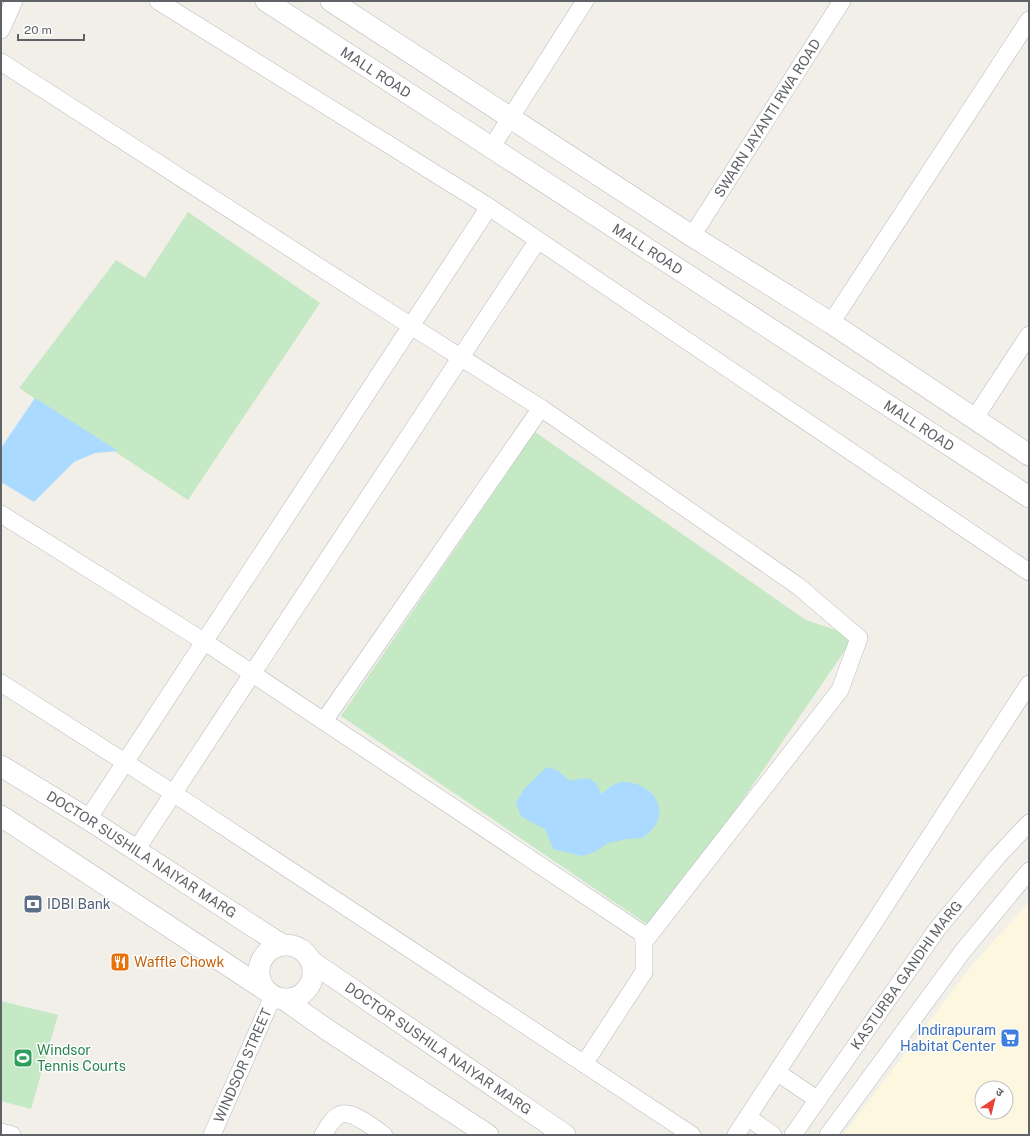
<svg xmlns="http://www.w3.org/2000/svg" width="1030" height="1136" font-family="'Public Sans','Noto Sans Devanagari',sans-serif">
	<style>
		.commercial { fill: #fef7e0; fill-rule: evenodd }
		.green { fill: #c5e8c5 }
		.water { fill: #aadaff }
		.lines { fill: none; stroke-linecap: round; stroke-linejoin: round }
		.minor-casing { stroke: #b5b8bc; stroke-width: 18 }
		.tertiary-casing { stroke: #b5b8bc; stroke-width: 22 }
		.minor { stroke: #fff; stroke-width: 17 }
		.tertiary { stroke: #fff; stroke-width: 21 }
		.labels { text-anchor: middle; stroke-width: 3; stroke-linejoin: round; paint-order: stroke }
		.street-label { font-size: 14px; fill: #5f6368; stroke: #fff }
		.service-label { font-size: 14px; fill: #4e5e75; stroke: #fff; text-anchor: start }
		.food-label { font-size: 14px; fill: #c56008; stroke: #fff; text-anchor: start }
		.shop-label { font-size: 14px; fill: #366cbe; stroke: #fff; text-anchor: end }
		.leisure-label { font-size: 14px; fill: #27864d; stroke: #fff; text-anchor: start }
	</style>
	<rect width="100%" height="100%" fill="#f1efe8"/>
	<!-- commercial -->
	<path class="commercial" d="M 1029,902 L 1029,1135 L 843,1135 L 972,965 ZM 982,1088 L 1006,1088 L 1006,1112 L 982,1112 Z"/>
	<!-- green -->
	<g class="green">
		<path d="M 188,212 L 320,303 L 188,500 L 19,388 L 116,260 L 145,278 Z"/>
		<path d="M 535,432 L 806,620 L 859,638 L 848,646 L 654,929 L 341,716 Z"/>
		<path d="M 1,1001 L 58,1015 L 31,1109 L 1,1101 Z"/>
	</g>
	<!-- water -->
	<g class="water">
		<path d="M 35,398 L 118,451 L 95,453 L 74,462 L 34,502 L 1,482 L 1,448 Z"/>
		<path d="M 547,767 L 557,770 L 570,781 C 587,777 595,776 601,794 C 607,790 613,783 622,782 C 642,781 665,797 658,820 C 656,827 648,833 643,838 L 627,839 L 608,843 L 595,852 L 582,856 L 553,849 L 545,829 L 529,821 L 520,815 L 516,802 L 524,789 Z"/>
	</g>
	<g class="lines">
		<!-- minor casing -->
		<g class="minor-casing">
			<g id="minor">
				<path d="M 158,1 L 489,207 L 1029,572"/>
				<path d="M 1,30 L 14,1"/>
				<path d="M 1,62 L 411,326 L 541,408 L 798,586 L 859,638 L 840,690 L 644,942"/>
				<path d="M 491,148 L 585,1"/>
				<path id="s1" d="M 692,236 L 842,1"/>
				<path d="M 831,323 L 1029,20"/>
				<path d="M 974,419 L 1029,335"/>
				<path d="M 1,514 L 205,642 L 643,934 L 644,942 L 644,972 L 584,1064"/>
				<path d="M 1,683 L 173,793 L 692,1135"/>
				<path d="M 324,721 L 541,408"/>
				<path d="M 88,819 L 489,207"/>
				<path d="M 136,850 L 538,240"/>
				<path d="M 778,1073 L 818,1100"/>
				<path d="M 749,1118 L 773,1135"/>
				<path d="M 1,1132 L 12,1135"/>
				<path id="s2" d="M 212,1135 L 273,996"/>
				<path d="M 323,1135 C 327,1128 332,1119 339,1115 C 351,1109 374,1128 384,1135"/>
				<path d="M 736,1135 L 1029,684"/>
				<path id="s3" d="M 793,1135 L 938,928 L 997,857 L 1029,823"/>
				<path d="M 828,1135 L 963,951 L 1029,871"/>
			</g>
		</g>
		<!-- tertiary casing -->
		<g class="tertiary-casing">
			<g id="tertiary">
				<path id="s4" d="M 266,1 L 1029,497"/>
				<path d="M 331,1 L 692,236 L 831,323 L 1029,455"/>
				<path id="s5" d="M 1,766 L 88,819 L 282,945"/>
				<path d="M 1,816 L 264,989"/>
				<circle cx="286" cy="972" r="27"/>
				<path id="s6" d="M 312,962 L 565,1135"/>
				<path d="M 285,1000 L 326,1029 L 488,1135"/>
			</g>
		</g>
		<!-- minor -->
		<use href="#minor" class="minor"/>
		<!-- tertiary -->
		<use href="#tertiary" class="tertiary"/>
	</g>
	<!-- icons -->
	<defs>
		<g id="bank-square" transform="scale(1)"><rect x="-9" y="-9" width="18" height="18" rx="4" fill="#5c6f8a" stroke="#fff"/><path d="M-6-4H6V4H-6ZM0-2.3a2.3 2.3 0 1 0 0 4.6a2.3 2.3 0 1 0 0-4.6Z" fill="#fff"/></g>
		<g id="restaurant-square" transform="scale(1)"><rect x="-9" y="-9" width="18" height="18" rx="4" fill="#e8710a" stroke="#fff"/><path d="M-5-6h1v4h1v-4h1v4h1v-4h1v5L-1.5 .5V6h-2V.5L-5-1ZM5-6V6H3V1.5H1.5Q1.5-4 5-6Z" fill="#fff"/></g>
		<g id="supermarket-square" transform="scale(1)"><rect x="-9" y="-9" width="18" height="18" rx="4" fill="#3f7fe0" stroke="#fff"/><path d="M-6-5.5h2.5l.6 2H6L4.5 2H-2.5L-4.4-4H-6ZM-1.5 3.2a1.3 1.3 0 1 0 .1 0ZM3 3.2a1.3 1.3 0 1 0 .1 0Z" fill="#fff"/></g>
		<g id="stadium-square" transform="scale(1)"><rect x="-9" y="-9" width="18" height="18" rx="4" fill="#2e9e5b" stroke="#fff"/><path d="M0-5a6.5 5 0 1 0 0 10a6.5 5 0 1 0 0-10ZM-3.5-1.8h7v3.6h-7Z" fill="#fff"/></g>
	</defs>
	<g fill-rule="evenodd">
		<use href="#bank-square" x="33" y="904"/>
		<use href="#restaurant-square" x="120" y="962"/>
		<use href="#supermarket-square" x="1010" y="1038"/>
		<use href="#stadium-square" x="23" y="1058"/>
	</g>
	<g class="labels">
		<!-- street labels -->
		<g class="street-label">
			<text dy="5" stroke="none"><textPath href="#s4" startOffset="131">MALL ROAD</textPath></text>
			<text dy="5" stroke="none"><textPath href="#s1" startOffset="140">SWARN JAYANTI RWA ROAD</textPath></text>
			<text dy="5" stroke="none"><textPath href="#s4" startOffset="455">MALL ROAD</textPath></text>
			<text dy="5" stroke="none"><textPath href="#s4" startOffset="779">MALL ROAD</textPath></text>
			<text dy="5" stroke="none"><textPath href="#s5" startOffset="166">DOCTOR SUSHILA NAIYAR MARG</textPath></text>
			<text dy="5" stroke="none"><textPath href="#s3" startOffset="196">KASTURBA GANDHI MARG</textPath></text>
			<text dy="5" stroke="none"><textPath href="#s6" startOffset="153">DOCTOR SUSHILA NAIYAR MARG</textPath></text>
			<text dy="5" stroke="none"><textPath href="#s2" startOffset="76">WINDSOR STREET</textPath></text>
		</g>
		<!-- service labels -->
		<g class="service-label">
			<text x="47" y="909">IDBI Bank</text>
		</g>
		<!-- food labels -->
		<g class="food-label">
			<text x="134" y="967">Waffle Chowk</text>
		</g>
		<!-- shop labels -->
		<g class="shop-label">
			<text x="996" y="1035">Indirapuram<tspan x="996" dy="16">Habitat Center</tspan></text>
		</g>
		<!-- leisure labels -->
		<g class="leisure-label">
			<text x="37" y="1055">Windsor<tspan x="37" dy="16">Tennis Courts</tspan></text>
		</g>
	</g>
	<!-- border -->
	<rect width="1030" height="1136" fill="none" stroke="#5f6368" stroke-width="4"/>
	<!-- north arrow -->
	<g transform="translate(994 1100) rotate(35)"><circle r="19" fill="#ffffff" stroke="#bfc1c3"/>
	<path d="M0-3L7 15L0 10L-7 15Z" fill="#ea4335"/>
	<text y="-6" font-size="11" font-weight="bold" text-anchor="middle" fill="#5f6368">उ</text>
	</g>
	<!-- scale -->
	<path d="M18 34v6h66v-6" fill="none" stroke="#5f6368" stroke-width="2"/>
	<text x="24" y="34" font-size="12" fill="#5f6368" stroke="#ffffff" stroke-width="3" paint-order="stroke">20 m</text>
</svg>
